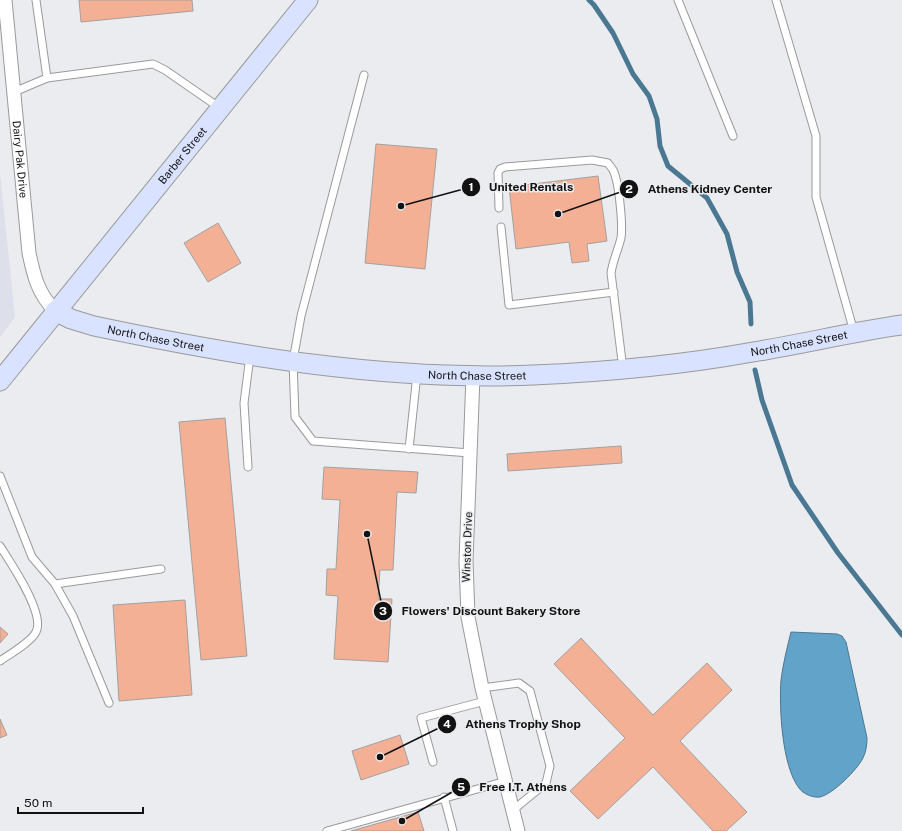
<svg xmlns="http://www.w3.org/2000/svg" width="902" height="831" font-family="'Public Sans',sans-serif">
	<style>
		.built { fill: #dde0ea }
		.water { fill: #62a3ca; stroke: #4a7893 }
		.lines { fill: none; stroke-linecap: round; stroke-linejoin: round }
		.stream { stroke: #4a7893; stroke-width: 5 }
		.building { fill: #f4b095; stroke: #a3a09f }
		.lane-casing { stroke: #9a9a9d; stroke-width: 9 }
		.street-casing { stroke: #9a9a9d; stroke-width: 15 }
		.secondary-casing { stroke: #9a9a9d; stroke-width: 21 }
		.lane { stroke: #fff; stroke-width: 7 }
		.street { stroke: #fff; stroke-width: 13 }
		.secondary { stroke: #d9e2fe; stroke-width: 19 }
		.labels { text-anchor: middle; stroke-width: 3; stroke-linejoin: round; paint-order: stroke }
		.street-label { font-size: 11px; fill: #121213; stroke: #ebecef }
		.leader { fill: none; stroke: #121213; stroke-width: 1.5 }
		.callout-dot { fill: #121213; stroke: #ebecef; stroke-width: 1.5 }
		.mark-label { font-size: 12px; text-anchor: middle; font-weight: bold; fill: #fff }
		.callout-label { font-size: 12px; text-anchor: middle; font-weight: bold; fill: #121213; stroke: #ebecef; stroke-width: 3; stroke-linejoin: round; paint-order: stroke }
	</style>
	<rect width="100%" height="100%" fill="#ebecef"/>
	<!-- built -->
	<path class="built" d="M 0,173 L 15,317 L 0,337 Z"/>
	<!-- water -->
	<path class="water" d="M 791,632 L 837,634 L 842,636 L 846,642 L 867,738 C 867,745 866,752 863,758 C 857,770 833,794 820,797 C 813,798 803,794 799,788 C 782,766 779,708 781,680 C 783,664 787,648 791,632 Z"/>
	<g class="lines">
		<!-- stream -->
		<g class="stream">
			<path d="M 589,0 L 594,5 L 613,33 L 633,74 L 649,96 L 657,119 L 660,146 L 668,166 L 707,198 L 727,234 L 737,272 L 750,302 L 751,324"/>
			<path d="M 755,370 L 762,400 L 792,485 L 838,553 L 902,635"/>
		</g>
	</g>
	<!-- building -->
	<g class="building">
		<path d="M 79,0 L 192,0 L 193,11 L 81,22 Z"/>
		<path d="M 376,144 L 437,149 L 425,269 L 365,263 Z"/>
		<path d="M 598,176 L 607,241 L 587,244 L 589,261 L 572,263 L 569,242 L 516,249 L 509,187 Z"/>
		<path d="M 218,223 L 241,263 L 208,282 L 184,243 Z"/>
		<path d="M 225,418 L 247,656 L 201,660 L 179,422 Z"/>
		<path d="M 621,446 L 622,463 L 508,471 L 507,454 Z"/>
		<path d="M 324,467 L 418,472 L 416,493 L 397,492 L 393,570 L 380,570 L 378,599 L 392,599 L 388,662 L 334,659 L 338,596 L 326,595 L 327,569 L 336,569 L 340,500 L 322,499 Z"/>
		<path d="M 185,600 L 192,695 L 119,701 L 113,605 Z"/>
		<path d="M 0,627 L 8,634 L 0,643 Z"/>
		<path d="M 581,638 L 653,715 L 707,663 L 732,690 L 680,741 L 747,812 L 726,831 L 713,831 L 653,767 L 598,819 L 570,791 L 625,738 L 554,664 Z"/>
		<path d="M 0,719 L 7,735 L 0,738 Z"/>
		<path d="M 400,735 L 409,764 L 361,780 L 352,751 Z"/>
		<path d="M 418,812 L 424,831 L 351,831 Z"/>
	</g>
	<g class="lines">
		<!-- lane casing -->
		<g class="lane-casing">
			<g id="lane">
				<path d="M 36,0 L 47,78 L 153,64 L 165,70 L 220,108"/>
				<path d="M 678,0 L 733,136"/>
				<path d="M 776,0 L 816,136 L 816,197 L 854,332"/>
				<path d="M 364,75 L 301,316 L 293,361 L 295,417 L 313,441 L 470,453"/>
				<path d="M 14,92 L 47,78"/>
				<path d="M 499,208 L 498,173 L 500,169 L 505,167 L 592,160 L 608,163 C 609,165 612,168 613,170 C 619,181 623,225 621,238 C 618,250 613,260 611,273 L 623,369"/>
				<path d="M 501,227 L 509,305 L 614,292"/>
				<path d="M 409,449 L 417,374"/>
				<path d="M 248,467 L 244,403 L 250,356"/>
				<path d="M 0,476 L 32,557 L 55,584 L 73,616 L 109,703"/>
				<path d="M 0,546 C 10,562 46,614 36,632 C 31,642 10,654 0,661"/>
				<path d="M 55,584 L 161,569"/>
				<path d="M 482,688 L 519,683 L 530,691 L 550,766 L 546,783 L 513,810"/>
				<path d="M 433,762 L 421,718 L 485,701"/>
				<path d="M 444,797 L 453,831"/>
				<path d="M 327,831 L 506,781"/>
			</g>
		</g>
		<!-- street casing -->
		<g class="street-casing">
			<g id="street">
				<path id="s1" d="M 5,0 L 29,253 C 34,277 38,293 55,311"/>
				<path d="M 473,376 L 466,561 L 468,617 L 482,688 L 518,831"/>
			</g>
		</g>
		<!-- secondary casing -->
		<g class="secondary-casing">
			<g id="secondary">
				<path id="s2" d="M 55,311 L 71,319 L 94,326 C 237,356 385,381 533,375 C 606,372 681,365 753,352 C 803,344 852,332 902,325"/>
				<path id="s3" d="M 0,381 L 308,0"/>
			</g>
		</g>
		<!-- lane -->
		<use href="#lane" class="lane"/>
		<!-- street -->
		<use href="#street" class="street"/>
		<!-- secondary -->
		<use href="#secondary" class="secondary"/>
	</g>
	<g class="labels">
		<!-- street labels -->
		<g class="street-label">
			<text dy="4" stroke="none"><textPath href="#s3" startOffset="290">Barber Street</textPath></text>
			<text dy="4" stroke="none"><textPath href="#s1" startOffset="160">Dairy Pak Drive</textPath></text>
			<text dy="4" stroke="none"><textPath href="#s2" startOffset="105">North Chase Street</textPath></text>
			<text dy="4" stroke="none"><textPath href="#s2" startOffset="753">North Chase Street</textPath></text>
			<text dy="4" stroke="none"><textPath href="#s2" startOffset="429">North Chase Street</textPath></text>
			<text transform="translate(467 547) rotate(-88)" y="4">Winston Drive</text>
		</g>
	</g>
	<!-- callouts -->
	<path class="leader" d="M401 206L471 187M558 214L629 189M367 534L383 611M380 757L447 724M402 821L461 787"/>
	<g class="callout-dot">
		<circle cx="401" cy="206" r="4"/>
		<circle cx="558" cy="214" r="4"/>
		<circle cx="367" cy="534" r="4"/>
		<circle cx="380" cy="757" r="4"/>
		<circle cx="402" cy="821" r="4"/>
		<circle cx="471" cy="187" r="10"/>
		<circle cx="629" cy="189" r="10"/>
		<circle cx="383" cy="611" r="10"/>
		<circle cx="447" cy="724" r="10"/>
		<circle cx="461" cy="787" r="10"/>
	</g>
	<g class="mark-label">
		<text x="471" y="191">1</text>
		<text x="629" y="193">2</text>
		<text x="383" y="615">3</text>
		<text x="447" y="728">4</text>
		<text x="461" y="791">5</text>
	</g>
	<g class="callout-label">
		<text x="531" y="191">United Rentals</text>
		<text x="710" y="193">Athens Kidney Center</text>
		<text x="491" y="615">Flowers' Discount Bakery Store</text>
		<text x="523" y="728">Athens Trophy Shop</text>
		<text x="523" y="791">Free I.T. Athens</text>
	</g>
	<!-- scale -->
	<path d="M18 807v6h125v-6" fill="none" stroke="#121213" stroke-width="2"/>
	<text x="24" y="807" font-size="12" fill="#121213" stroke="#ebecef" stroke-width="3" paint-order="stroke">50 m</text>
</svg>
